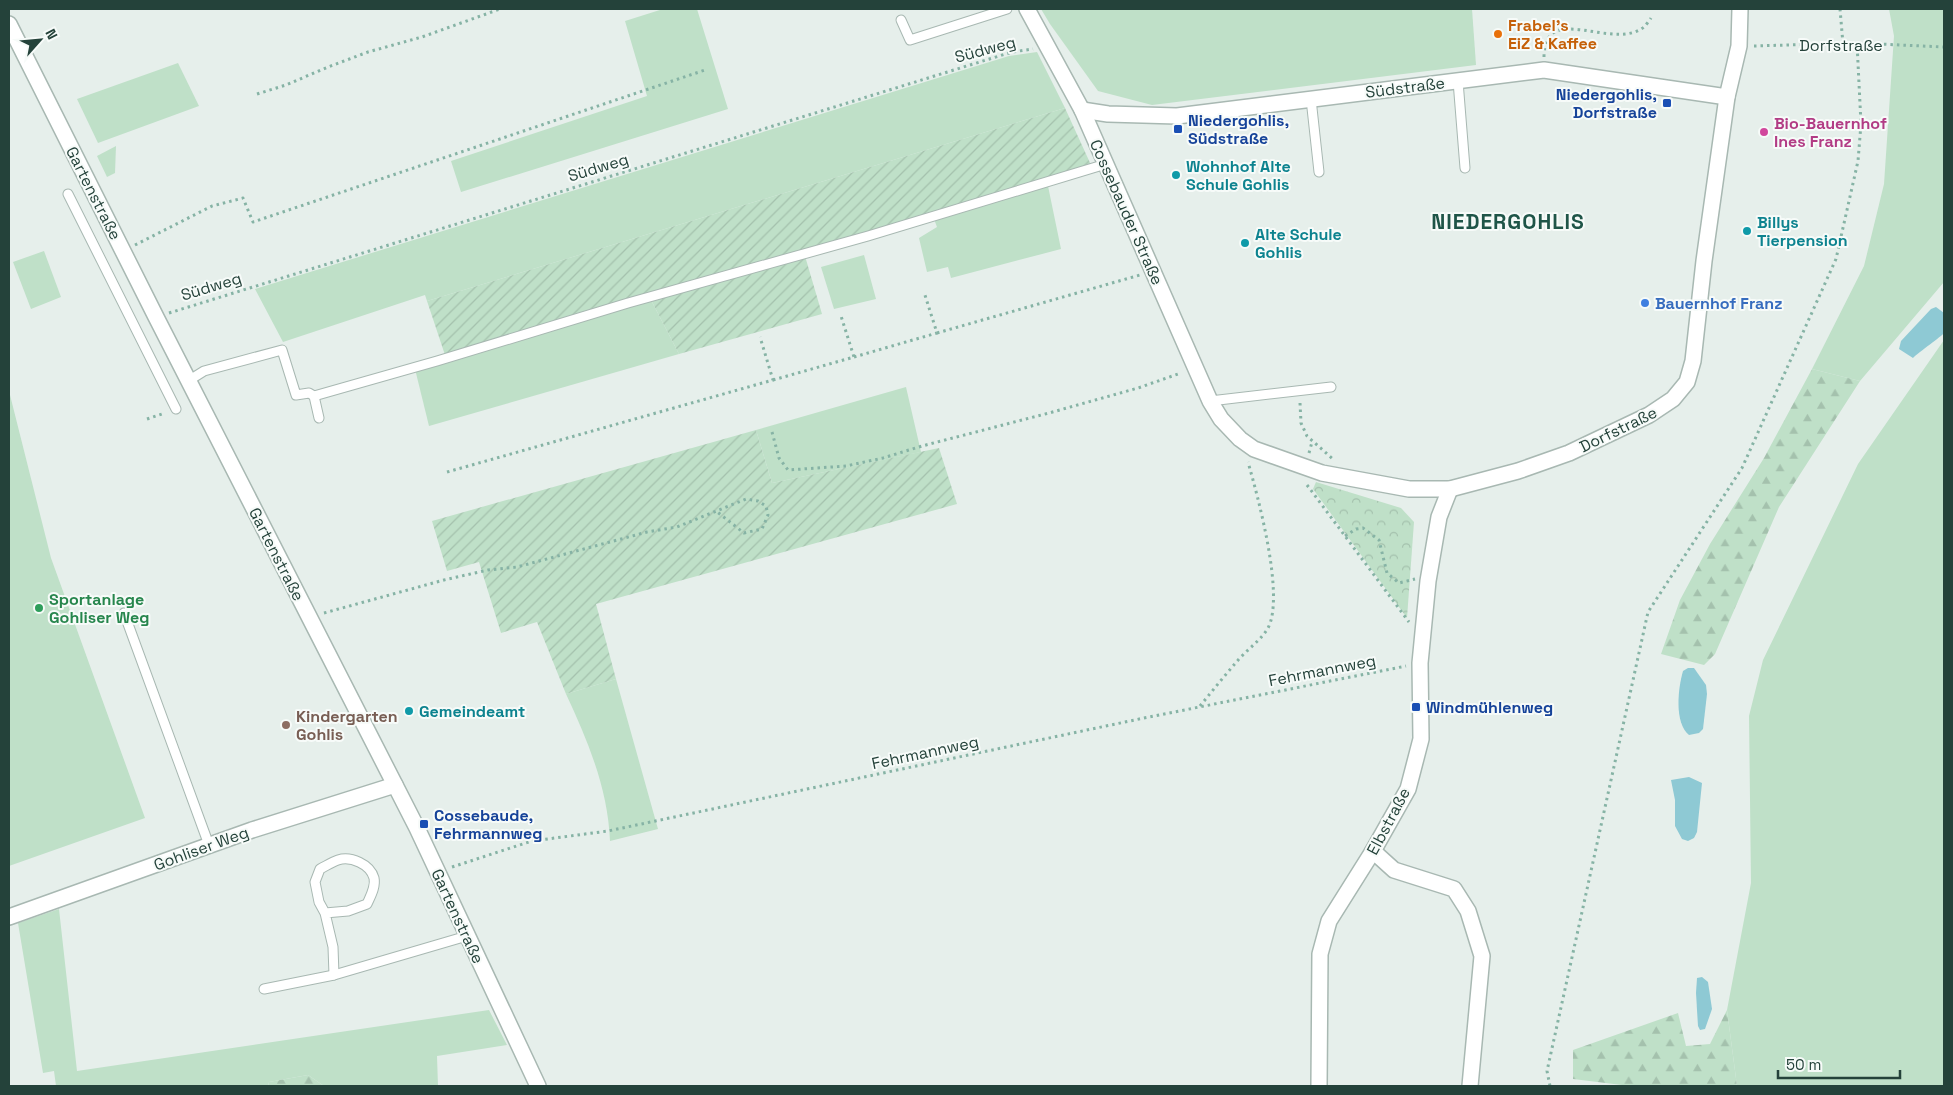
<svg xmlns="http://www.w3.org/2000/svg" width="1953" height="1095" font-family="'Space Grotesk',sans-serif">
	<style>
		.grass { fill: #bfe0c8 }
		.forest { fill: url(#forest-firs) }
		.park { fill: url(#park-crowns) }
		.garden { fill: url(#garden-furrows) }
		.water { fill: #8ec9d4 }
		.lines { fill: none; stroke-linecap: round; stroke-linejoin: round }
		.service-casing { stroke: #a8b8b2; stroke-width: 11 }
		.minor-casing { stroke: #a8b8b2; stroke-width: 18 }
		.path { stroke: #86b3a5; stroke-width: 3; stroke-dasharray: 2.5 4; stroke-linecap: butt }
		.service { stroke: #fff; stroke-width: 9 }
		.minor { stroke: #fff; stroke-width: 15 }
		.food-dot { fill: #e8710a; stroke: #f7fbf9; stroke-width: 2 }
		.transit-dot { fill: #1a4fb4; stroke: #f7fbf9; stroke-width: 2 }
		.hotel-dot { fill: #d1479c; stroke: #f7fbf9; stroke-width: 2 }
		.culture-dot { fill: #0f9aa8; stroke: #f7fbf9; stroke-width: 2 }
		.shop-dot { fill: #3f7fe0; stroke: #f7fbf9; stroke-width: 2 }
		.leisure-dot { fill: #2e9e5b; stroke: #f7fbf9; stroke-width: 2 }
		.education-dot { fill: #8d6e63; stroke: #f7fbf9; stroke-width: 2 }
		.labels { text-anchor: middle; stroke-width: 4; stroke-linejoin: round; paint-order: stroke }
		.food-label { font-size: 16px; font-weight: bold; fill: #c56008; stroke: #f7fbf9; text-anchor: start }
		.street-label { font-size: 16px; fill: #24423a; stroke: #f7fbf9 }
		.transit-label { font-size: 16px; font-weight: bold; fill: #164399; stroke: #f7fbf9; text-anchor: start }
		.hotel-label { font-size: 16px; font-weight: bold; fill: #b23c85; stroke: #f7fbf9; text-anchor: start }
		.culture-label { font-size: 16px; font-weight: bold; fill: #0d838f; stroke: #f7fbf9; text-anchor: start }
		.shop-label { font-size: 16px; font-weight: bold; fill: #366cbe; stroke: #f7fbf9; text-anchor: start }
		.leisure-label { font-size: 16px; font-weight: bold; fill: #27864d; stroke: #f7fbf9; text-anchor: start }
		.education-label { font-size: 16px; font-weight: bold; fill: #785e54; stroke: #f7fbf9; text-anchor: start }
		.district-label { font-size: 21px; font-weight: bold; letter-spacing: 1px; fill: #1f5548; stroke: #f7fbf9 }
	</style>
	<defs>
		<pattern id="forest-firs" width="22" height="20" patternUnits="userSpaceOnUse" patternTransform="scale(1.25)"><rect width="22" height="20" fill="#bfe0c8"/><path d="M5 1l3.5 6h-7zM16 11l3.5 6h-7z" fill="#a4c1ad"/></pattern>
		<pattern id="park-crowns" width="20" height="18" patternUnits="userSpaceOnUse" patternTransform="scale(1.25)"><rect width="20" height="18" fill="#bfe0c8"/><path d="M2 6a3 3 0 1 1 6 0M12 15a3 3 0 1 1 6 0" fill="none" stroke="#a4c1ad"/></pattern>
		<pattern id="garden-furrows" width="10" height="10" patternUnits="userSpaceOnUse" patternTransform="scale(1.25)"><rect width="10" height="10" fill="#bfe0c8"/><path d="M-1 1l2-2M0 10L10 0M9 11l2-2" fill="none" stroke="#a4c1ad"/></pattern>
	</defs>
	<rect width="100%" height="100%" fill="#e6efeb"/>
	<!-- grass -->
	<g class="grass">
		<path d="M 663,9 L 697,9 L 728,109 L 461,192 L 451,161 L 647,96 L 625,21 Z"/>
		<path d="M 1041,9 L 1472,9 L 1476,65 L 1152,105 L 1098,91 L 1050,24 Z"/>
		<path d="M 1889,9 L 1944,9 L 1944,282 L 1860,381 L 1812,369 L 1864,266 L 1884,184 L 1894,36 Z"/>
		<path d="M 1037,52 L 1065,108 L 427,301 L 425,295 L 283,342 L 255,289 L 1009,56 Z"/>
		<path d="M 178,63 L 199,106 L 98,143 L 77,99 Z"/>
		<path d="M 116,146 L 115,173 L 107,177 L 97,156 Z"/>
		<path d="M 1048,186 L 1061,249 L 951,278 L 948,267 L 927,272 L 919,238 L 937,227 L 934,219 Z"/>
		<path d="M 44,251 L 61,297 L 31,309 L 13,262 Z"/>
		<path d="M 864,255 L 876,299 L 834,309 L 821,267 Z"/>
		<path d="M 651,300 L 679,354 L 429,426 L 415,369 Z"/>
		<path d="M 1944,340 L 1944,1086 L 1737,1086 L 1727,1010 L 1751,883 L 1749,716 L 1763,660 L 1858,464 Z"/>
		<path d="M 906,387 L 921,452 L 772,483 L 756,430 Z"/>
		<path d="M 9,391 L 51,558 L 145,818 L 9,866 Z"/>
		<path d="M 616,679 L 658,829 L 610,841 C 608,789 588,741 566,694 Z"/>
		<path d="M 59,909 L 77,1071 L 489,1010 L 507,1045 L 437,1056 L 438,1086 L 324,1086 L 308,1075 L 269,1082 L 268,1086 L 56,1086 L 54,1071 L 43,1073 L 18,923 Z"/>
	</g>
	<!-- forest -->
	<g class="forest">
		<path d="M 1812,369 L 1860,381 L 1779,507 L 1715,654 L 1704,665 L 1661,654 L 1680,600 L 1710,544 L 1764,458 Z"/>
		<path d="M 1727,1010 L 1737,1086 L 1630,1086 L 1573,1079 L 1573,1050 L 1678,1013 L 1686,1046 L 1710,1044 Z"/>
		<path d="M 308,1075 L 324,1086 L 268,1086 L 269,1082 Z"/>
	</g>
	<!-- park -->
	<path class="park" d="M 1316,482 L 1401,508 L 1414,522 L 1407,618 L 1313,489 Z"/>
	<!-- garden -->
	<g class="garden">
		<path d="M 1065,108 L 1091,165 L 1088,167 L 1092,173 L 805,256 L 822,314 L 679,354 L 651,300 L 447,361 L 427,301 Z"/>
		<path d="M 756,430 L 772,483 L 939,448 L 957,504 L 596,604 L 616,679 L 566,694 L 537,622 L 501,633 L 479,562 L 447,571 L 432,521 Z"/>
	</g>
	<!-- water -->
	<g class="water">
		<path d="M 1936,307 L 1944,313 C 1944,319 1946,327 1944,333 C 1942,336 1919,352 1913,358 L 1899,349 L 1901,341 L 1931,309 Z"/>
		<path d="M 1688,668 L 1694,668 L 1706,685 L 1707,694 L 1703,729 L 1699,733 L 1689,735 C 1674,723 1678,688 1683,671 Z"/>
		<path d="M 1689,777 L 1702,783 L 1697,832 L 1694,838 L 1688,841 L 1682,839 L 1675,826 L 1675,800 L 1671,780 Z"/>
		<path d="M 1702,977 L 1708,982 L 1712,1009 L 1705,1029 L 1700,1030 L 1698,1026 L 1696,993 L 1697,978 Z"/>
	</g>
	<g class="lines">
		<!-- service casing -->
		<g class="service-casing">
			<g id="service">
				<path d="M 901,20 L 910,40 L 1007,9"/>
				<path d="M 1458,81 L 1465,168"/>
				<path d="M 1311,99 L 1319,172"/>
				<path d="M 68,194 L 176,409"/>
				<path d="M 188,381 L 204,371 L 282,350 L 296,395 L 309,393 L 314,396 L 319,418"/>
				<path d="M 314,396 L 437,361 L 628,303 L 868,236 L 1106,164"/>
				<path d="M 1210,401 L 1331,387"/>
				<path d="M 124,613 L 209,845"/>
				<path d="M 325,913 L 348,911 L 367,904 C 370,897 376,887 374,878 C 370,864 351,856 338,860 C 332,862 326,866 320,869 L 315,882 L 319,902 L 325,913 L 333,947 L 334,975"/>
				<path d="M 264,989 L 334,975 L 467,936"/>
			</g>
		</g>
		<!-- minor casing -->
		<g class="minor-casing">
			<g id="minor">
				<path d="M 1027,9 L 1082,110 L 1210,401 L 1221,419 L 1240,439 L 1254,449 L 1322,473 L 1409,489 L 1450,489 L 1518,471 L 1569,453 L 1649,415 L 1673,399 L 1687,382 L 1693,361 L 1704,261 L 1727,97 L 1739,46 L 1740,9"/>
				<path d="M 9,24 L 156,317 L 417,828 L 538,1086"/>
				<path d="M 1082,110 L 1108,114 L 1177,116 L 1544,70 L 1727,97"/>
				<path d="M 1373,851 L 1394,870 L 1454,889 L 1468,911 L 1482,956 L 1470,1086"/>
				<path d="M 9,917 L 252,830 L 395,785"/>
				<path d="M 1319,1086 L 1320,954 L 1329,921 L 1373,851 L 1408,789 L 1421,739 L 1420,663 L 1428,581 L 1439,517 L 1450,489"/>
			</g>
		</g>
		<!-- path -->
		<g class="path">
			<path d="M 1840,9 L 1843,44"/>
			<path d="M 1754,46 L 1857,43 L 1944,47"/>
			<path d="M 1544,57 C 1544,0 1613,52 1644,27 C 1646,25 1649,21 1651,18"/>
			<path d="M 257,94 L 286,85 L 328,67 L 368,52 L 422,37 L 500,9"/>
			<path d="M 135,245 L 212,206 L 243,198 L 253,222 L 705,70"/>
			<path d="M 169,313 L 1012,52 L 1033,49"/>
			<path d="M 937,333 L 1140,275"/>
			<path d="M 854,357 L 937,333 L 924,292"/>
			<path d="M 773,380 L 854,357 L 841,316"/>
			<path d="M 1300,403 L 1301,423 L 1307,436 L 1334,460"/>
			<path d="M 147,419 L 165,413"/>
			<path d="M 772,432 L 779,458 L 788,470 L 846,466 L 883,458 L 922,446 L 1049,413 L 1138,388 L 1181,373"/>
			<path d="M 1309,453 L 1312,442"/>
			<path d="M 447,472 L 773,380 L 760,337"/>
			<path d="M 1307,485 L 1409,622"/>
			<path d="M 1345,536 L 1356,529 L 1363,528 L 1379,540 L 1387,573 L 1399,583 L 1415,579"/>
			<path d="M 324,613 L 444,580 L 488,570 L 517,567 L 647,532 L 677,527 L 746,499 L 758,501 L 766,506 L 768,515 L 762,529 L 744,533 L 716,511"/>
			<path d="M 1200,706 C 1213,690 1226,674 1239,659 C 1249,648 1261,640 1268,628 C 1285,596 1258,497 1248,462"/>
			<path d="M 452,867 L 532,841 L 608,831 L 1144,718 L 1406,666"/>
			<path d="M 1550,1086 L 1547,1071 L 1648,612 L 1742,468 L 1836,259 L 1858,161 L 1861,124 L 1857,43"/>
		</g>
		<!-- service -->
		<use href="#service" class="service"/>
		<!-- minor -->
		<use href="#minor" class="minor"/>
	</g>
	<!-- markers -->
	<circle class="food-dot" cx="1498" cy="34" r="5"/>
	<g class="transit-dot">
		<rect x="1662" y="98" width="10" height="10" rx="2.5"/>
		<rect x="1173" y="124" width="10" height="10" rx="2.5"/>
		<rect x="1411" y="702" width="10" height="10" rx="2.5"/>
		<rect x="419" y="819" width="10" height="10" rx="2.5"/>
	</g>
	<circle class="hotel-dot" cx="1764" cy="132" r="5"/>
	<g class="culture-dot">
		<circle cx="1176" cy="175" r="5"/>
		<circle cx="1747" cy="231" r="5"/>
		<circle cx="1245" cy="243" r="5"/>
		<circle cx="409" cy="711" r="5"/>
	</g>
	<circle class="shop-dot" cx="1645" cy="303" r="5"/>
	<circle class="leisure-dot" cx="39" cy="608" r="5"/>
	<circle class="education-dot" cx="286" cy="725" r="5"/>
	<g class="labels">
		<!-- food labels -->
		<g class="food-label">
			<text x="1508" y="31">Frabel’s<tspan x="1508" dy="18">EiZ &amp; Kaffee</tspan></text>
		</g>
		<!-- street labels -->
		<g class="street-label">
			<text x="1841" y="51">Dorfstraße</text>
			<text transform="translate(985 49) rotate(-15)" y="6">Südweg</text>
			<text transform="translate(1405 87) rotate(-7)" y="6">Südstraße</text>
			<text transform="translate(598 167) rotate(-17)" y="6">Südweg</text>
			<text transform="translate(94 193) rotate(63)" y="6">Gartenstraße</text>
			<text transform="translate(1127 212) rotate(66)" y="6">Cossebauder Straße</text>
			<text transform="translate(211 286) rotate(-17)" y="6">Südweg</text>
			<text transform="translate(1618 429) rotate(-26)" y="6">Dorfstraße</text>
			<text transform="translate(277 554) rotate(63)" y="6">Gartenstraße</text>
			<text transform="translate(1322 670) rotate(-11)" y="6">Fehrmannweg</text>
			<text transform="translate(925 752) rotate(-12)" y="6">Fehrmannweg</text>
			<text transform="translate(1388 821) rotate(-62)" y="6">Elbstraße</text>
			<text transform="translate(201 848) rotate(-20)" y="6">Gohliser Weg</text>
			<text transform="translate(458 916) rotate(65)" y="6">Gartenstraße</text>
		</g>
		<!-- transit labels -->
		<g class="transit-label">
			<text x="1657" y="100" text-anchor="end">Niedergohlis,<tspan x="1657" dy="18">Dorfstraße</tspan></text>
			<text x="1188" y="126">Niedergohlis,<tspan x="1188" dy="18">Südstraße</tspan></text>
			<text x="1426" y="713">Windmühlenweg</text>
			<text x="434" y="821">Cossebaude,<tspan x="434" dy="18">Fehrmannweg</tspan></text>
		</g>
		<!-- hotel labels -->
		<g class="hotel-label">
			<text x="1774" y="129">Bio-Bauernhof<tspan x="1774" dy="18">Ines Franz</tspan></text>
		</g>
		<!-- culture labels -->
		<g class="culture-label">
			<text x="1186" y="172">Wohnhof Alte<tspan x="1186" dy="18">Schule Gohlis</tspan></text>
			<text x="1757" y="228">Billys<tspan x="1757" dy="18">Tierpension</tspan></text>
			<text x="1255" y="240">Alte Schule<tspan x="1255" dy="18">Gohlis</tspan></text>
			<text x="419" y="717">Gemeindeamt</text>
		</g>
		<!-- shop labels -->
		<g class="shop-label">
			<text x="1655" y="309">Bauernhof Franz</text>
		</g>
		<!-- leisure labels -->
		<g class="leisure-label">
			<text x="49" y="605">Sportanlage<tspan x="49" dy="18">Gohliser Weg</tspan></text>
		</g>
		<!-- education labels -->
		<g class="education-label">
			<text x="296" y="722">Kindergarten<tspan x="296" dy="18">Gohlis</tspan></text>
		</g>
		<!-- district labels -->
		<g class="district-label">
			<text x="1508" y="229">NIEDERGOHLIS</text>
		</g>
	</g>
	<!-- border -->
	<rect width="1953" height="1095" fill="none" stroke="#24423a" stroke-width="20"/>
	<!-- north arrow -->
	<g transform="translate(40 40) rotate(63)" stroke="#f7fbf9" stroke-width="4" paint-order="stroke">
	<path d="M0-4L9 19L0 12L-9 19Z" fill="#24423a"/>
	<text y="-8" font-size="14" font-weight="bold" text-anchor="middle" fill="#24423a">N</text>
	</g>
	<!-- scale -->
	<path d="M1778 1070v8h122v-8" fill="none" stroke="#24423a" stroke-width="2.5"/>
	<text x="1786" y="1070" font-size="15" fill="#24423a" stroke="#f7fbf9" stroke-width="4" paint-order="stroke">50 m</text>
</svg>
